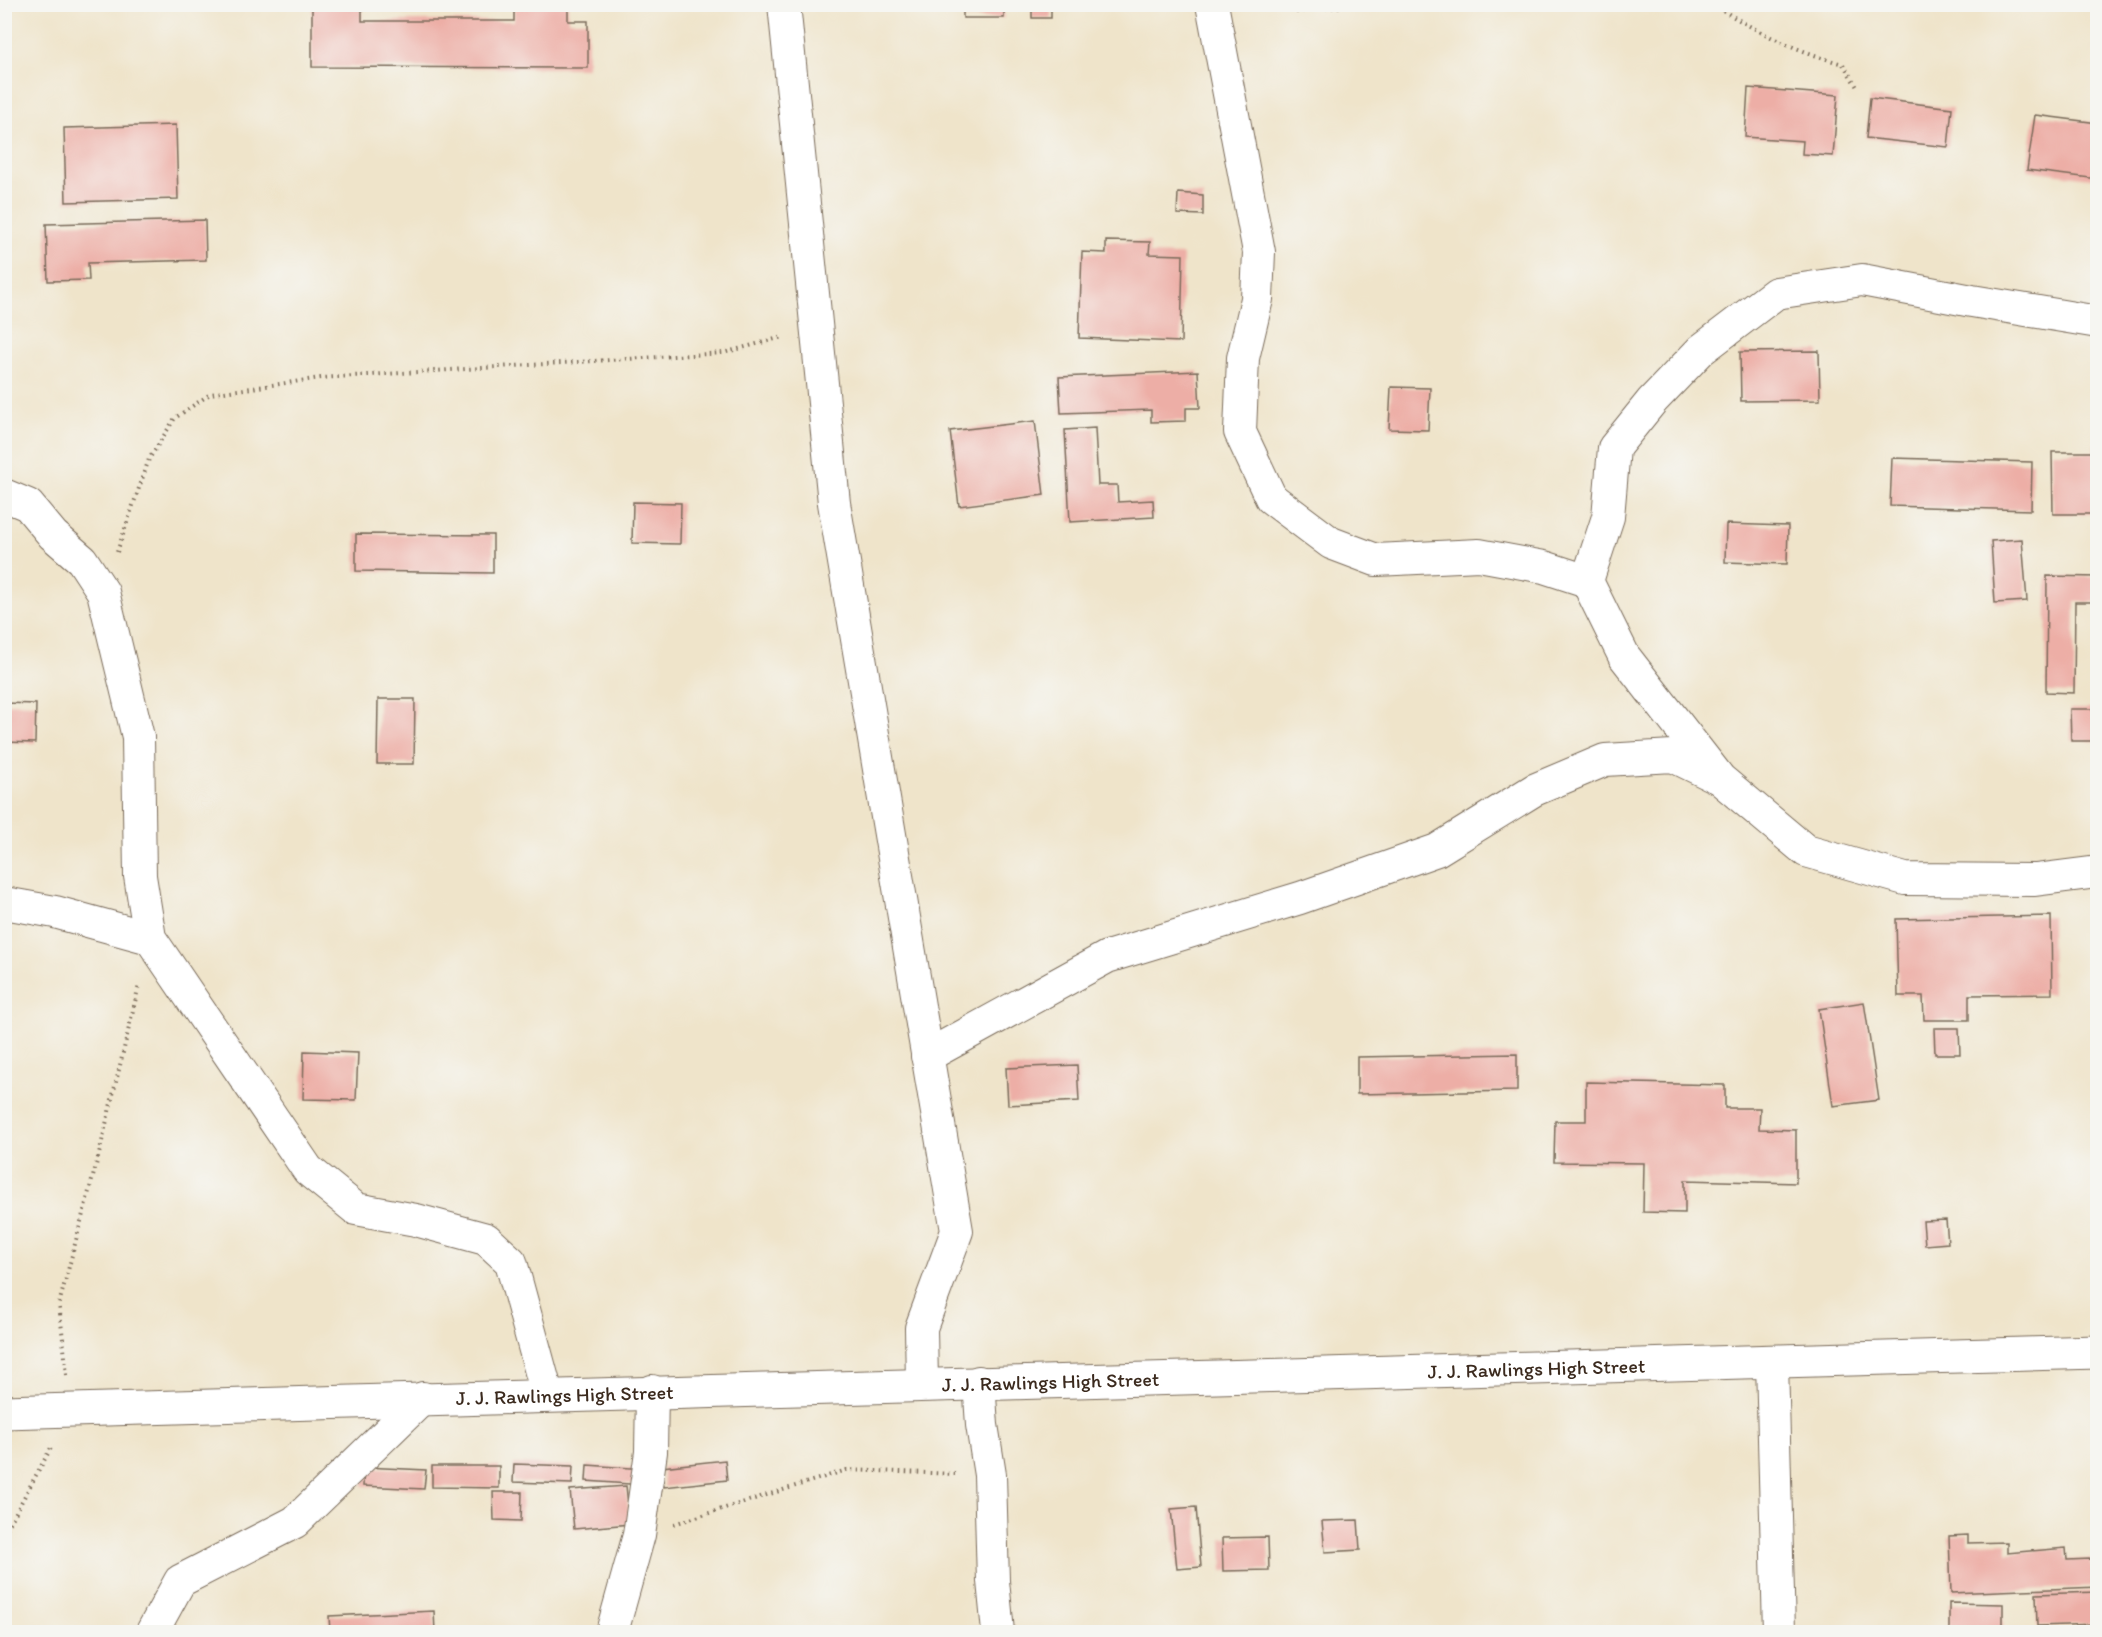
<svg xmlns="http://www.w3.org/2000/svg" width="2102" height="1637" font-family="Itim,sans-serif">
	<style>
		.building { fill: #edaea6 }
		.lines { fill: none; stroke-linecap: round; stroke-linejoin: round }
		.street-casing { stroke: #7a6b5a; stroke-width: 34 }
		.primary-casing { stroke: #7a6b5a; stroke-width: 35 }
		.path { stroke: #7a6b5a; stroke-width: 4; stroke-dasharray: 1.5 4.5; stroke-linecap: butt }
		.street { stroke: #fff; stroke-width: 32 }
		.primary { stroke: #fff; stroke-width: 33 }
		.labels { text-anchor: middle; stroke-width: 5; stroke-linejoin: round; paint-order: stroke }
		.street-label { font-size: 20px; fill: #3b2a1e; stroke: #f6f6f2 }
	</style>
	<rect width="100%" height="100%" fill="#f6f6f2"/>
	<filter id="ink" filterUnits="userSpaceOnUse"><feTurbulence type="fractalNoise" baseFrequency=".0167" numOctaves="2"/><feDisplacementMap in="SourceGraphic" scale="12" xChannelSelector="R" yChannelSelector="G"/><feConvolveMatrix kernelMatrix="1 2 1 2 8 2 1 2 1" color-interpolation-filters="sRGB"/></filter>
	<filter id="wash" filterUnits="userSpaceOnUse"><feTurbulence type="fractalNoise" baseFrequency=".008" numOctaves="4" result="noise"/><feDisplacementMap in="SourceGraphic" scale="24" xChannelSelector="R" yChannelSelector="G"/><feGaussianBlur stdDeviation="1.35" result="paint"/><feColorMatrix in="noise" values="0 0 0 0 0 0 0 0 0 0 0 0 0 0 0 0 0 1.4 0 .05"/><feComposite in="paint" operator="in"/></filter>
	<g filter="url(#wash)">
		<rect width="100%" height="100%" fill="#efe4ca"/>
		<g id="blocks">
			<!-- building -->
			<g class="building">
				<path d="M 312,4 L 362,4 L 362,21 L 514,21 L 514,4 L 568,4 L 568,21 L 588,21 L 588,68 L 312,67 Z"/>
				<rect x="963" y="4" width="41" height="14"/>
				<rect x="1032" y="4" width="19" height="14"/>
				<path d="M 1748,88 L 1838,95 L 1833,156 L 1802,154 L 1803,141 L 1745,137 Z"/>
				<path d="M 1870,98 L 1952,108 L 1948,147 L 1866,138 Z"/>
				<path d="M 2035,115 L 2098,123 L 2098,179 L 2027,170 Z"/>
				<path d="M 176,125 L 178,199 L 66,202 L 64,128 Z"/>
				<path d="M 1178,193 L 1203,195 L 1203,215 L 1177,214 Z"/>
				<path d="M 205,220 L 206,260 L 88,263 L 89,280 L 48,281 L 46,224 Z"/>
				<path d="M 1106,241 L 1150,242 L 1149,254 L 1183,255 L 1181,342 L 1079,338 L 1082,252 L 1106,253 Z"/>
				<path d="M 1819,351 L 1820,400 L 1741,401 L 1740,352 Z"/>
				<path d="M 1198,371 L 1200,408 L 1186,408 L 1186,421 L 1151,422 L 1151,410 L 1061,413 L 1059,377 Z"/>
				<path d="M 1391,387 L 1430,388 L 1428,430 L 1389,429 Z"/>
				<path d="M 1035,421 L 1044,495 L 959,506 L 950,431 Z"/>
				<path d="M 1095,428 L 1098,485 L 1117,485 L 1118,502 L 1153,500 L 1154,517 L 1070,522 L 1065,430 Z"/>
				<path d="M 2094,444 L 2098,444 L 2098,514 L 2053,514 L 2052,452 L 2094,452 Z"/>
				<path d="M 1892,458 L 2032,462 L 2031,510 L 1890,506 Z"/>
				<path d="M 633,502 L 681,503 L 680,544 L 632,543 Z"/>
				<path d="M 1726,524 L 1788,526 L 1787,564 L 1725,562 Z"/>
				<path d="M 356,534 L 493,535 L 493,573 L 356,571 Z"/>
				<path d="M 2022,539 L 2027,601 L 1995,603 L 1991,541 Z"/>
				<path d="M 2047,576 L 2098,577 L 2098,602 L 2075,602 L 2074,693 L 2046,692 Z"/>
				<path d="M 378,699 L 415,699 L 414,764 L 377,764 Z"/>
				<path d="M 4,703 L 36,704 L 35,743 L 4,742 Z"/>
				<path d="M 2070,709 L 2098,709 L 2098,741 L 2071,741 Z"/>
				<path d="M 2051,916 L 2052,994 L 1969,995 L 1969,1020 L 1924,1020 L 1923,996 L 1898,996 L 1896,919 Z"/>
				<path d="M 1864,1002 L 1879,1100 L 1833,1106 L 1819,1009 Z"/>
				<path d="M 1934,1028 L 1959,1028 L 1960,1054 L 1935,1054 Z"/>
				<path d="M 304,1051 L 358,1053 L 356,1100 L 303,1099 Z"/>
				<path d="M 1517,1054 L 1517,1091 L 1357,1094 L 1357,1057 Z"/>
				<path d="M 1077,1065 L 1079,1101 L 1008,1105 L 1006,1068 Z"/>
				<path d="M 1586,1082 L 1725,1085 L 1725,1108 L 1760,1108 L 1759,1129 L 1796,1130 L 1796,1183 L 1685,1180 L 1685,1213 L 1643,1212 L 1644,1163 L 1554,1162 L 1555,1121 L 1586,1121 Z"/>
				<path d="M 1946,1220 L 1948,1243 L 1925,1245 L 1923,1221 Z"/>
				<path d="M 725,1460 L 727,1480 L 664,1487 L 662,1467 Z"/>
				<path d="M 514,1464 L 573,1466 L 572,1484 L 513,1482 Z"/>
				<path d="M 587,1465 L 645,1469 L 644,1485 L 586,1481 Z"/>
				<path d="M 432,1466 L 499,1466 L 499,1488 L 432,1487 Z"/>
				<path d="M 364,1467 L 426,1470 L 424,1489 L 363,1486 Z"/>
				<path d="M 626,1486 L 630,1524 L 574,1529 L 570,1490 Z"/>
				<path d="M 493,1492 L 522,1492 L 521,1521 L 494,1520 Z"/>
				<path d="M 1196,1507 L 1201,1567 L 1177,1569 L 1171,1509 Z"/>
				<path d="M 1358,1520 L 1360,1550 L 1325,1552 L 1322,1521 Z"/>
				<path d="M 1968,1535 L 1968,1543 L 2007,1542 L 2007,1553 L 2066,1548 L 2067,1560 L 2091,1559 L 2091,1567 L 2098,1567 L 2098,1587 L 1951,1593 L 1949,1536 Z"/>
				<path d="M 1268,1537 L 1269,1570 L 1223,1571 L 1222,1538 Z"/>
				<path d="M 2098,1592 L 2098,1624 L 2037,1626 L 2036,1594 Z"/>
				<path d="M 1949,1603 L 2003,1604 L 2003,1632 L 1949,1632 Z"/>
				<path d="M 434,1611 L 435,1632 L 330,1632 L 329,1616 Z"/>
			</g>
		</g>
	</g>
	<g filter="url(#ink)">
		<use href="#blocks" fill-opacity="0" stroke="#7a6b5a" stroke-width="1.5"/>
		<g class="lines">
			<!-- street casing -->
			<g class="street-casing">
				<g id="street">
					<path d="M 784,4 L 834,503 L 957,1231 L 921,1328 L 922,1384"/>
					<path d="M 1212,4 L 1259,252 L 1257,299 L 1243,358 L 1240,432 L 1271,498 L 1331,543 L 1376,560 L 1479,555 L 1544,567 L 1587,581 L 1624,656 L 1720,779 L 1806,851 L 1905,879 L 2035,880 L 2098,872"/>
					<path d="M 4,495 L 28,505 L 53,535 L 82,560 L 103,592 L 138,737 L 140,876 L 150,938 L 308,1170 L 356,1209 L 416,1220 L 486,1239 L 511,1262 L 547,1394"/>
					<path d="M 1587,581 L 1608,517 L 1614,448 L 1652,401 L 1701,350 L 1776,293 L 1862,280 L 1972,301 L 2098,322"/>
					<path d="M 4,903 L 55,912 L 150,938"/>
					<path d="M 927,1056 L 1107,957 L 1300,898 L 1437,850 L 1534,790 L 1605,760 L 1673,756 L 1714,776"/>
					<path d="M 1772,1362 L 1779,1632"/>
					<path d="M 979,1382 L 982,1425 L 990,1475 L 993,1581 L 998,1632"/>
					<path d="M 152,1632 L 180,1581 L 295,1522 L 423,1398"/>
					<path d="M 612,1632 L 639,1535 L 651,1452 L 652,1391"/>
				</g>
			</g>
			<!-- primary casing -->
			<g class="primary-casing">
				<g id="primary">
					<path id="s1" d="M 4,1412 C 702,1389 1400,1374 2098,1352"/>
				</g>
			</g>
			<!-- path -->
			<g class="path">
				<path d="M 1280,4 L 1295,12 L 1361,4"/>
				<path d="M 1713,4 C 1756,32 1794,50 1843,64 L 1857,87"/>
				<path d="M 117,552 L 149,459 L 175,418 L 210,394 L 321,378 L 723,353 L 783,337"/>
				<path d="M 67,1375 L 59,1304 L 99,1154 L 139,985"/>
				<path d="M 674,1524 L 847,1470 L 955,1474"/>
				<path d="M 4,1534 L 52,1446"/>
			</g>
			<!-- street -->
			<use href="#street" class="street"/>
			<!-- primary -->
			<use href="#primary" class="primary"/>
		</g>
	</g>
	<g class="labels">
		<!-- street labels -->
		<g class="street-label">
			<text dy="7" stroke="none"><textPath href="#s1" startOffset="1533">J. J. Rawlings High Street</textPath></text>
			<text dy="7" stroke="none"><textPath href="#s1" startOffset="1047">J. J. Rawlings High Street</textPath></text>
			<text dy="7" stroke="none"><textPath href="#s1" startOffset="561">J. J. Rawlings High Street</textPath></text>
		</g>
	</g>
	<!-- margin -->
	<rect width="2102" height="1637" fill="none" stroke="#f6f6f2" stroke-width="24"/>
</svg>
